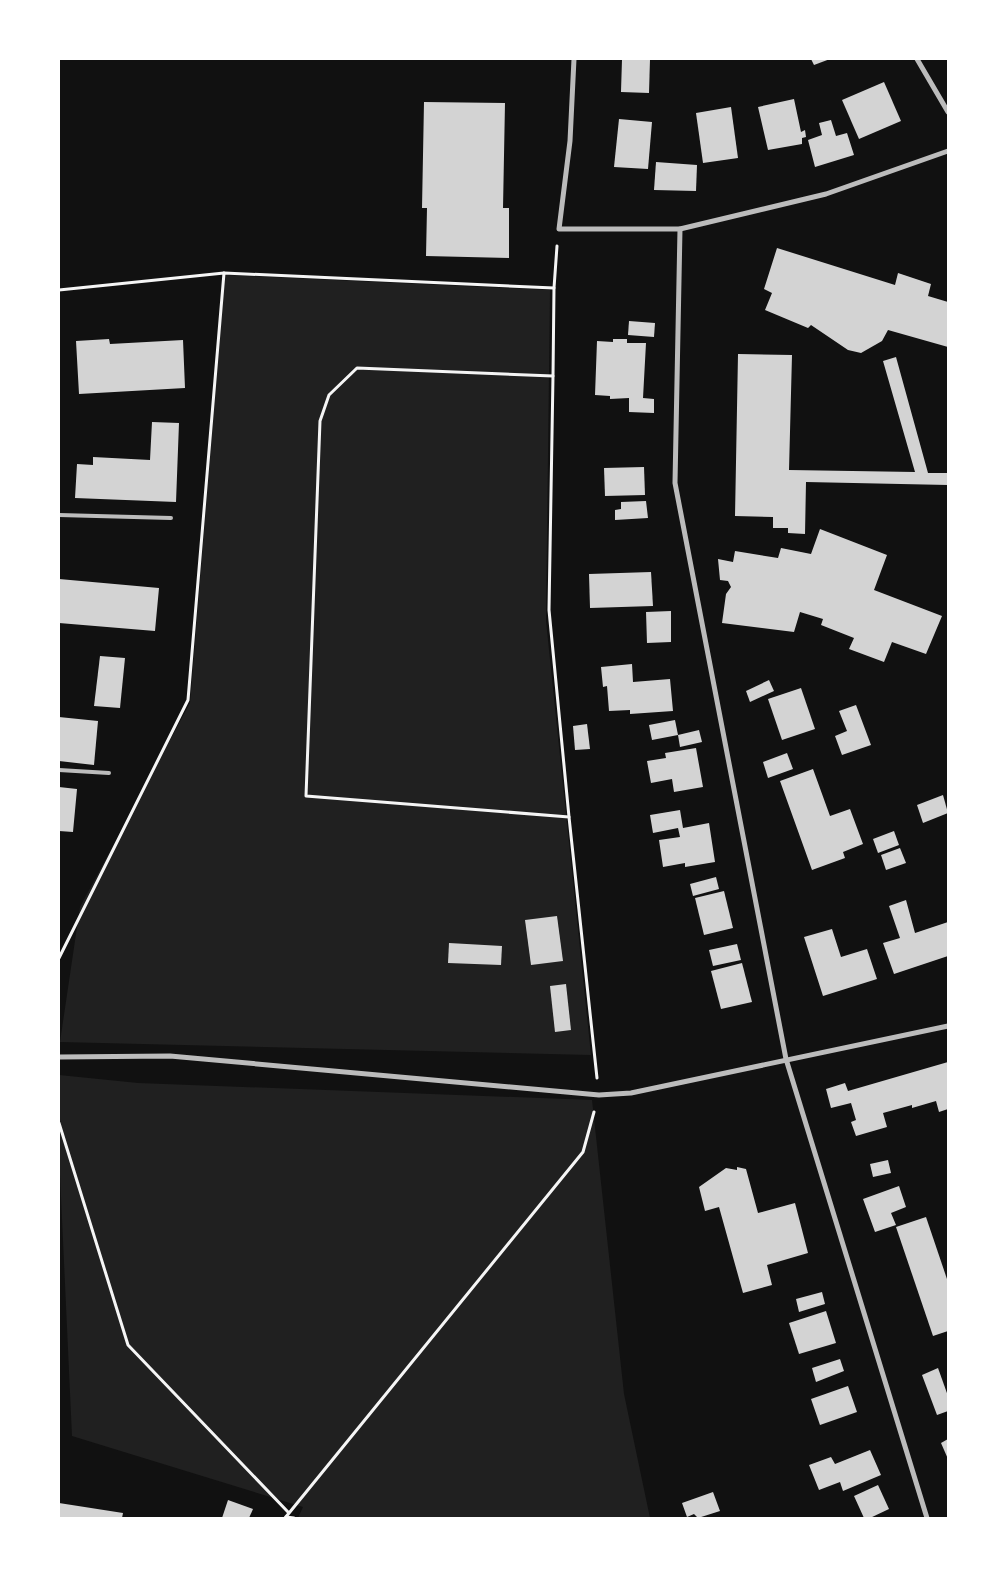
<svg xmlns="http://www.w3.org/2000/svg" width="1007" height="1577" font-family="'Nunito Sans',sans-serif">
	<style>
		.green { fill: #202020 }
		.building { fill: #d3d3d3 }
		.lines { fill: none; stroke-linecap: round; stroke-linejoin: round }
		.path { stroke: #f5f5f5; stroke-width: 3 }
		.service { stroke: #bcbcbc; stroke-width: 4 }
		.minor { stroke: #bcbcbc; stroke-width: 5 }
	</style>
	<rect width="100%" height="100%" fill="#111"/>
	<!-- green -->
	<g class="green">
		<path d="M 225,275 L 550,290 L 546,621 L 591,1055 L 60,1042 L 80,907 L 190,703 Z"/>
		<path d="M 59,1075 L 138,1083 L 592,1100 L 624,1394 L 650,1518 L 298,1518 L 303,1507 L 72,1436 L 59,1153 Z"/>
	</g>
	<!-- building -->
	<g class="building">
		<path d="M 622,59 L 650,59 L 649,93 L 621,92 Z"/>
		<path d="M 811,59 L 830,59 L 814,65 Z"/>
		<path d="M 884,82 L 901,121 L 859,139 L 842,100 Z"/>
		<path d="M 794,99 L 801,132 L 805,130 L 806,137 L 802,138 L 802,144 L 768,150 L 758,107 Z"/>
		<path d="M 424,102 L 505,103 L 503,208 L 509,208 L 509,258 L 426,256 L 427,208 L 422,208 Z"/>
		<path d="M 731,107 L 738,158 L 703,163 L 696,113 Z"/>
		<path d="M 619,119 L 652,122 L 648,169 L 614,167 Z"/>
		<path d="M 831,120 L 836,136 L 847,133 L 854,155 L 815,167 L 808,140 L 822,135 L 819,123 Z"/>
		<path d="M 656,162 L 697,165 L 696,191 L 654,190 Z"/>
		<path d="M 777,248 L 895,285 L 898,273 L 931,284 L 928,296 L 948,302 L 948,347 L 888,330 L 882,341 L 861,353 L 848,350 L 811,325 L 808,328 L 765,310 L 772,293 L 764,289 Z"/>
		<path d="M 629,321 L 655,323 L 654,337 L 628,335 Z"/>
		<path d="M 109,339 L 110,344 L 183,340 L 185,388 L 79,394 L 76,341 Z"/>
		<path d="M 613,339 L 627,339 L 627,343 L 646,343 L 643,398 L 654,399 L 654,413 L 629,412 L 629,398 L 610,399 L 610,396 L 595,395 L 597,341 L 613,342 Z"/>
		<path d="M 738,354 L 792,355 L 789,470 L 915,472 L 883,361 L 896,357 L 928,473 L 948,473 L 948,485 L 806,482 L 805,534 L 788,533 L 788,528 L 773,528 L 773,517 L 735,516 Z"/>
		<path d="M 152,422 L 179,423 L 176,502 L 75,498 L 77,464 L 93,465 L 93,457 L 150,460 Z"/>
		<path d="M 644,467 L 645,495 L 605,496 L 604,468 Z"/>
		<path d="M 646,501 L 648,518 L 615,520 L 615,510 L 621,509 L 621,502 Z"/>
		<path d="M 820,529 L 887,555 L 874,590 L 942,616 L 926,654 L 892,642 L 884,662 L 849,649 L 854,638 L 821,625 L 823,619 L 800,612 L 794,632 L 722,623 L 726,594 L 731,587 L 728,581 L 720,580 L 718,559 L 733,562 L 735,551 L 778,558 L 781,548 L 811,554 Z"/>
		<path d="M 651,572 L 653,606 L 590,608 L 589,574 Z"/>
		<path d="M 59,579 L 159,588 L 155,631 L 59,623 Z"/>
		<path d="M 671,611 L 671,642 L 647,643 L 646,612 Z"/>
		<path d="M 100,656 L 125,658 L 120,708 L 94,706 Z"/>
		<path d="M 632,664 L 633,682 L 670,679 L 673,711 L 630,714 L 630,710 L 609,711 L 607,686 L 603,687 L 601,667 Z"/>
		<path d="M 769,680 L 774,691 L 750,702 L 746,691 Z"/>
		<path d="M 801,688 L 815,729 L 782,740 L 768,699 Z"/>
		<path d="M 856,705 L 871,745 L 842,755 L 835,736 L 847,731 L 839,711 Z"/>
		<path d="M 59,717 L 98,721 L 94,765 L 59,761 Z"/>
		<path d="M 675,720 L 678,735 L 652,740 L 649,725 Z"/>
		<path d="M 587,724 L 590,749 L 575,750 L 573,726 Z"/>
		<path d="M 699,730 L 702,742 L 680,747 L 678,735 Z"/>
		<path d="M 696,748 L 703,787 L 674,792 L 672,779 L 651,783 L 647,761 L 666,758 L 665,753 Z"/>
		<path d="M 787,753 L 793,769 L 768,778 L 763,762 Z"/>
		<path d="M 813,769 L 830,816 L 850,809 L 863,844 L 843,852 L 845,858 L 812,870 L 780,781 Z"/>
		<path d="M 59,787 L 77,789 L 73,832 L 59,831 Z"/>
		<path d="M 943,795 L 948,813 L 923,823 L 917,805 Z"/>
		<path d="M 680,810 L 683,828 L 709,823 L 715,862 L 685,867 L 685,863 L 663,867 L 659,840 L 680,837 L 678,828 L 653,833 L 650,815 Z"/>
		<path d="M 894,831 L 899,845 L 878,853 L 873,839 Z"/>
		<path d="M 900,848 L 906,863 L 886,870 L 881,855 Z"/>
		<path d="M 716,877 L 719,889 L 693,896 L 690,884 Z"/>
		<path d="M 724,891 L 733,928 L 704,935 L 695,898 Z"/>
		<path d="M 906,900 L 915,933 L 948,922 L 948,956 L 894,974 L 883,943 L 900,938 L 889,906 Z"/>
		<path d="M 557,916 L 563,961 L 531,965 L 525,920 Z"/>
		<path d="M 832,929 L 841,957 L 867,949 L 877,979 L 823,996 L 804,937 Z"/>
		<path d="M 449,943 L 502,946 L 501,965 L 448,963 Z"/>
		<path d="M 737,944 L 741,960 L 713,966 L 709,950 Z"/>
		<path d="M 742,963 L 752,1002 L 721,1009 L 711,971 Z"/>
		<path d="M 566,984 L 571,1030 L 555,1032 L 550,986 Z"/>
		<path d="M 948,1062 L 948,1109 L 939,1112 L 936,1101 L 912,1108 L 912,1105 L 883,1113 L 887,1127 L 856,1136 L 851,1122 L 856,1120 L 851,1103 L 831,1108 L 826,1089 L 845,1083 L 848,1091 Z"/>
		<path d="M 888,1160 L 891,1173 L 873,1177 L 870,1164 Z"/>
		<path d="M 737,1167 L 746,1169 L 758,1213 L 795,1203 L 808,1253 L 767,1265 L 772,1285 L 743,1293 L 719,1207 L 705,1211 L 699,1187 L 726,1168 L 737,1170 Z"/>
		<path d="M 899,1186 L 906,1207 L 891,1213 L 896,1225 L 875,1232 L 863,1199 Z"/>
		<path d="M 926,1217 L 948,1282 L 948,1331 L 933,1336 L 896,1227 Z"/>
		<path d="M 822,1292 L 825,1304 L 799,1312 L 796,1299 Z"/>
		<path d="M 826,1311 L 836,1343 L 799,1354 L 789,1323 Z"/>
		<path d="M 840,1359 L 844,1371 L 816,1382 L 812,1368 Z"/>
		<path d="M 938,1368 L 948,1396 L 948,1411 L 937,1415 L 922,1375 Z"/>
		<path d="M 848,1386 L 857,1412 L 820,1425 L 811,1399 Z"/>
		<path d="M 948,1439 L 948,1459 L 941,1443 Z"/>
		<path d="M 870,1450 L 881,1475 L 843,1491 L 840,1482 L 819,1490 L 809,1465 L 831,1457 L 835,1464 Z"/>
		<path d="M 878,1485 L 889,1509 L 870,1518 L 864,1518 L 854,1496 Z"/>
		<path d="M 713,1492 L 720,1511 L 698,1518 L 694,1514 L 687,1517 L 682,1503 Z"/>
		<path d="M 228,1500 L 253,1509 L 249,1518 L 222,1518 Z"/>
		<path d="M 59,1503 L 123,1513 L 122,1518 L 59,1518 Z"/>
	</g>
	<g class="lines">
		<!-- path -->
		<g class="path">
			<path d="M 557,246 L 554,288 L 553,376 L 357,368 L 329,395 L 320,421 L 306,796 L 569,817 L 597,1078"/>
			<path d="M 59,290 L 224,273 L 554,288"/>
			<path d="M 553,376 L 549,610 L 569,817"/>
			<path d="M 59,958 L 188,700 L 224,273"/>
			<path d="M 59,1123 L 128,1345 L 288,1512"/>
			<path d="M 286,1517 L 294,1518"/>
			<path d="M 285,1518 L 583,1152 L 594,1112"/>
		</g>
		<!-- service -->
		<g class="service">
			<path d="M 59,515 L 171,518"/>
			<path d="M 59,770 L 109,773"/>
		</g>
		<!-- minor -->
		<g class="minor">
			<path d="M 574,59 L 570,141 L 559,229 L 680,229 L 826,194 L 948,151"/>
			<path d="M 917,59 L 948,112"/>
			<path d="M 680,229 L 675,483 L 786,1059 L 927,1518"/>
			<path d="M 59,1057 L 170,1056 L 599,1095 L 631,1093 L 948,1026"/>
		</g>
	</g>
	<!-- border -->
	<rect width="1007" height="1577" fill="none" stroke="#ffffff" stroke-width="120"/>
</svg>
